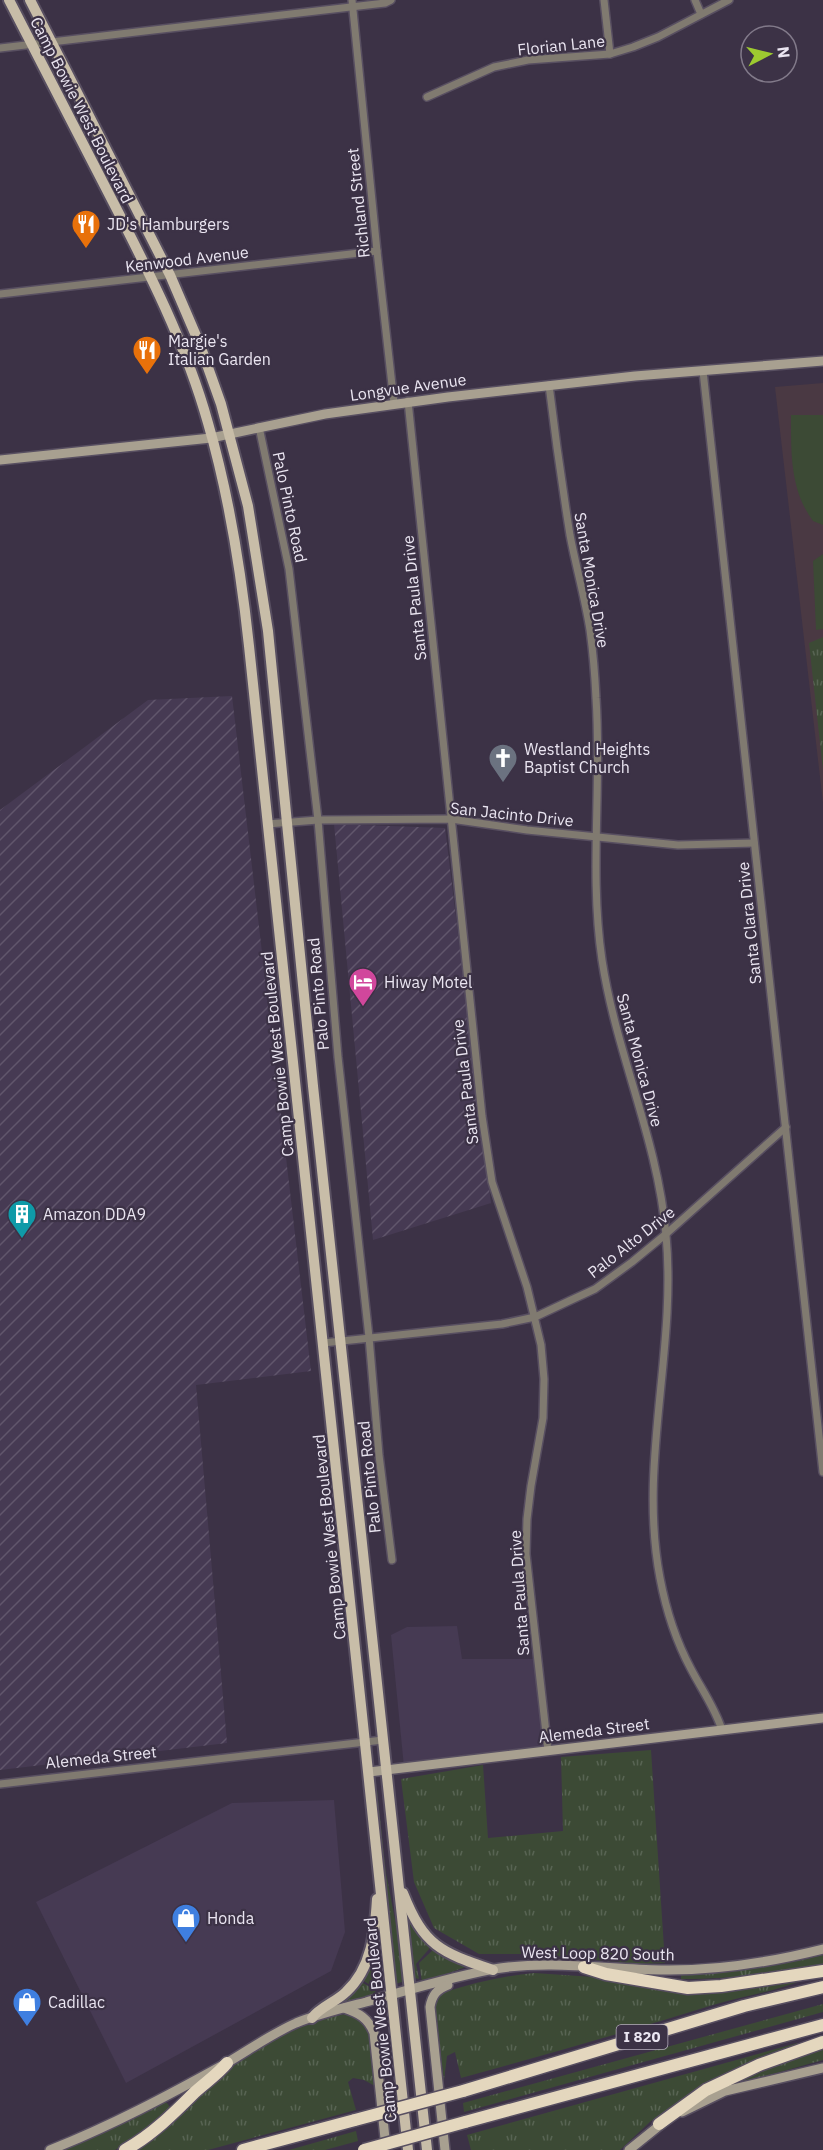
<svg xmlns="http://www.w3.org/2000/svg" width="823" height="2150" font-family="'IBM Plex Sans',sans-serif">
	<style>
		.built { fill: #463a53 }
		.industrial { fill: url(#industrial-furrows) }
		.education { fill: #4a3943 }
		.grass { fill: url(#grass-tufts) }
		.green { fill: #3c4a35 }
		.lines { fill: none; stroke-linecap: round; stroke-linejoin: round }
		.street-casing { stroke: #584f61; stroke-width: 10 }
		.secondary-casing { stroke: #584f61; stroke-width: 12 }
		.primary-casing { stroke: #584f61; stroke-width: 14 }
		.highway-casing { stroke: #584f61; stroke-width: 15 }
		.street { stroke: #807a70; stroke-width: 7 }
		.secondary { stroke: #a8a090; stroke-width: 9 }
		.primary { stroke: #c8bda8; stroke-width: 10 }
		.highway { stroke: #e4d7be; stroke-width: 12 }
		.highway-bridge-casing { stroke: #584f61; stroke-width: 15; stroke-linecap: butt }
		.highway-bridge { stroke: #e4d7be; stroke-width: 12 }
		.labels { text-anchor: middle; stroke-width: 4.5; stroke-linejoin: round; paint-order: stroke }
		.shield { fill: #3c3246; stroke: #b6afbe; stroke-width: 1.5 }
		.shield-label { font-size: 15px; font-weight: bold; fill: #eae5f1 }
		.street-label { font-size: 16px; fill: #eae5f1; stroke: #3c3246 }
		.poi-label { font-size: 16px; fill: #eae5f1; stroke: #3c3246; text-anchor: start }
	</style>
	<defs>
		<pattern id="industrial-furrows" width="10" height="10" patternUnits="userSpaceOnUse" patternTransform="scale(1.5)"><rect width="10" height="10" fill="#463a53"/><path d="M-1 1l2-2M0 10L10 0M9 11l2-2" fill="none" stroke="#61566c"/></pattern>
		<pattern id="grass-tufts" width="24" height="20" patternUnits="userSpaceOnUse" patternTransform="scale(1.5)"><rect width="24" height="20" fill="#3c4a35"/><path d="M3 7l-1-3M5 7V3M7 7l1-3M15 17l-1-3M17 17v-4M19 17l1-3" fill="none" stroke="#586453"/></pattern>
	</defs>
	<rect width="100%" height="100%" fill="#3c3246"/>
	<!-- built -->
	<g class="built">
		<path d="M 457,1626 L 462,1659 L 537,1659 L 548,1751 L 404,1767 L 391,1635 L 407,1627 Z"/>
		<path d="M 334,1800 L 345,1932 L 331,1971 L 126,2083 L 36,1902 L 232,1803 Z"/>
	</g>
	<!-- industrial -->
	<g class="industrial">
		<path d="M 232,696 L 311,1371 L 196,1385 L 227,1743 L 0,1770 L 0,810 L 148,700 Z"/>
		<path d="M 334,824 L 445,828 L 491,1203 L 373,1240 Z"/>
	</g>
	<!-- education -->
	<path class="education" d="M 823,383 L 823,803 L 775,387 Z"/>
	<!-- grass -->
	<g class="grass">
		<path d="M 823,637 L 823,770 L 809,643 Z"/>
		<path d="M 651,1750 L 665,1963 L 637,1964 L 534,1954 L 479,1954 L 434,1928 L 414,1882 L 401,1779 L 483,1765 L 488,1838 L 563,1831 L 561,1757 Z"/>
		<path d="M 377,1789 L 386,1873 L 398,1935 L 402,1982 L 395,1984 L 375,1793 Z"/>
		<path d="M 409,1921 L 429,1945 L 429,1949 L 416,1964 L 419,1979 L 415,1978 Z"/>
		<path d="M 375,1948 L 378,1949 L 382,1988 L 376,1989 L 364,1981 L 363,1978 Z"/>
		<path d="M 434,1949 L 446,1957 L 469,1966 L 422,1982 L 419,1963 Z"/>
		<path d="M 823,1955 L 823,1966 C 774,1974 731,1979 681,1979 L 681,1975 C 730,1972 776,1967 823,1955 Z"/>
		<path d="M 534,1973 L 609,1978 L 656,1987 L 805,1979 C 775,1992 743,1996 713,2005 C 629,2031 546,2055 461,2078 L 455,2052 L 447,2056 L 444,2081 L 435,2006 L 442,1993 C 473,1983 502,1976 534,1973 Z"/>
		<path d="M 360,1983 L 363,1983 L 375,1990 L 376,1995 L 339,2005 Z"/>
		<path d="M 823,2004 L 823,2012 L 464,2112 L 463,2103 Z"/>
		<path d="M 346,2014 L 356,2016 L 368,2025 L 375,2086 L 364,2080 L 353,2078 L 348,2082 L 356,2110 L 208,2150 L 131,2150 C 196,2096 260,2030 346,2014 Z"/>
		<path d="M 797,2043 L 800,2046 L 718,2078 L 651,2121 L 620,2150 L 471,2150 L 467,2135 Z"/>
		<path d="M 823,2047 L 823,2060 L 744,2082 L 743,2079 Z"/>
		<path d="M 163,2102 L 167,2103 L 170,2107 L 168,2112 L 132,2139 L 115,2150 L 64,2150 L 101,2134 Z"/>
		<path d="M 356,2131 L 358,2141 L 325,2150 L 289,2150 Z"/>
	</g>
	<!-- green -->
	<g class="green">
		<path d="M 791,415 L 823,415 L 823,525 L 813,521 C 790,490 791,453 791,415 Z"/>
		<path d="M 823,554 L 823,629 L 816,630 L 813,561 Z"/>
	</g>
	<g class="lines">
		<!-- street casing -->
		<g class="street-casing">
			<g id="street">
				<path d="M 352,0 L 377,251 L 394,403"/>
				<path d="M 604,0 L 610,54"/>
				<path d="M 695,0 L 701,14"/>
				<path d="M 0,48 L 385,3 L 391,0"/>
				<path d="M 427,97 L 494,67 L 528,60 L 610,54 L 633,47 L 658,37 L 729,0"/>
				<path d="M 0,294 L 377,251"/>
				<path d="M 703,371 L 823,1472"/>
				<path d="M 549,385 C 555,435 562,485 570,535 C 576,567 585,598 590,630 C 593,652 595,676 596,698 C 602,786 589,873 602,960 C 616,1053 658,1140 666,1235 C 677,1349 638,1464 660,1578 C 666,1610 676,1641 691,1669 C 702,1690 715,1708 722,1730"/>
				<path d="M 408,401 L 482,1116 L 492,1182 L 527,1287 L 541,1345 L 544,1379 L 543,1418 L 531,1486 L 527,1519 L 526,1554 L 548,1751"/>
				<path d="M 259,427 L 289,569 L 318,820 L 338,1057 L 369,1337 L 379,1455 L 392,1560"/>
				<path d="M 267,824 L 318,820 L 451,819 L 527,830 L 678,845 L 754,843"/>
				<path d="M 323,1343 L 502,1324 L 535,1317 L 569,1301 L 595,1289 L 632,1262 L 666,1234 L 786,1127"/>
				<path d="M 0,1784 L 383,1740"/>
			</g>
		</g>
		<!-- secondary casing -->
		<g class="secondary-casing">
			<g id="secondary">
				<path d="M 0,460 L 211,438 L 325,414 L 448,397 L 635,376 L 823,361"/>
				<path d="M 369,1772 L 823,1718"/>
				<path d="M 344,2008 C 359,2013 368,2018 374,2033 L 386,2148"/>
				<path d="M 682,2112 L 725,2091 L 823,2068"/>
				<path d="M 50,2150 C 111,2126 169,2095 225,2064 C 249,2050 271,2034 296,2023 C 318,2014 343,2008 366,2002 C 407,1990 451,1977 494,1969 C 549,1960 605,1969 661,1970 C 715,1971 771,1962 823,1949"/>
				<path d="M 445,2150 L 430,2007 C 432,1995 437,1989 448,1985"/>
				<path d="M 629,2150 L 665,2121"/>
			</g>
		</g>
		<!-- primary casing -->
		<g class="primary-casing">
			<g id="primary">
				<path d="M 9,0 C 43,66 77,132 111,198 C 148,270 186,344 208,423 C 229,495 241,571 249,646 L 408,2150"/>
				<path d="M 30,0 L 170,275 L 200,345 L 221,404 L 248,506 L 268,631 L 313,1086 L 427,2150"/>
				<path d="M 403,1893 C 424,1946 440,1952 493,1970"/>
				<path d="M 312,2018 C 320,2007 336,2002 346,1992 C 372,1968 375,1932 377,1899"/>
			</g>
		</g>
		<!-- highway casing -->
		<g class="highway-casing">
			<g id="highway">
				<path d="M 584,1967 L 606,1974 L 688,1988 L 721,1986 L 823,1971"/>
				<path d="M 463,2091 L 744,2006 L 823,1987"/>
				<path d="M 465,2122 L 823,2025"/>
				<path d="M 659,2124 L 706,2090 L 759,2065 L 823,2042"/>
				<path d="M 125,2150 C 152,2135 173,2114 195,2092 C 206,2082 218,2074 227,2063"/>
				<path d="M 243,2150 L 355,2120"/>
			</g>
		</g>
		<!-- street -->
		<use href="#street" class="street"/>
		<!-- secondary -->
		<use href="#secondary" class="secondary"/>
		<!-- primary -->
		<use href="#primary" class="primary"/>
		<!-- highway -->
		<use href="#highway" class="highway"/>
		<!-- highway-bridge casing -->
		<g class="highway-bridge-casing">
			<g id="highway-bridge">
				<path d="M 355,2120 L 463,2091"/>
				<path d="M 364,2150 L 465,2122"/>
			</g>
		</g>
		<!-- highway-bridge -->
		<use href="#highway-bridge" class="highway-bridge"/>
	</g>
	<!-- icons -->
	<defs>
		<g id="restaurant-pin" transform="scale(1.5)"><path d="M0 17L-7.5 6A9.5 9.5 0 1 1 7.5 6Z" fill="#e8710a" stroke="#3c3246"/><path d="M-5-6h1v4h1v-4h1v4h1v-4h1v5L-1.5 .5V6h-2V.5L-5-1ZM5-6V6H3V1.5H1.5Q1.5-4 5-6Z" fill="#fff"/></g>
		<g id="church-pin" transform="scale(1.5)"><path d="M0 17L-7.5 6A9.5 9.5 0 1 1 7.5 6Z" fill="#6b7280" stroke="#3c3246"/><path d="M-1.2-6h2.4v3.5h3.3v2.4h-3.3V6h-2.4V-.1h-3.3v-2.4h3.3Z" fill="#fff"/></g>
		<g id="hotel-pin" transform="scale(1.5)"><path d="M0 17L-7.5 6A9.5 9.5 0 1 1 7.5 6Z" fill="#d1479c" stroke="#3c3246"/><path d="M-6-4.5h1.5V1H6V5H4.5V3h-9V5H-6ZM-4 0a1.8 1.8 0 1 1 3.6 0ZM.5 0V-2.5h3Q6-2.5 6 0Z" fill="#fff"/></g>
		<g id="building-pin" transform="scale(1.5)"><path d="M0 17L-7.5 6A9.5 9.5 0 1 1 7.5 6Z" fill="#0f9aa8" stroke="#3c3246"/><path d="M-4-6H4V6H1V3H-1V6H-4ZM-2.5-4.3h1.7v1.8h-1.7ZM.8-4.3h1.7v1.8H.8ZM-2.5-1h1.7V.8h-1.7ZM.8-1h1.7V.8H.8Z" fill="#fff"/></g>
		<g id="shop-pin" transform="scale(1.5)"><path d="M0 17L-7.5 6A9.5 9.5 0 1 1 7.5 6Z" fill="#3f7fe0" stroke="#3c3246"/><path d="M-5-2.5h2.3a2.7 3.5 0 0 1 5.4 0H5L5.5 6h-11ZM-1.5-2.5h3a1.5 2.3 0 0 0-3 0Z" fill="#fff"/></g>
	</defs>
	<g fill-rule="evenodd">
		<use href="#restaurant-pin" x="86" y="224"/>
		<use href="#restaurant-pin" x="147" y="350"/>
		<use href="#church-pin" x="503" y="758"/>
		<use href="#hotel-pin" x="363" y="982"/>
		<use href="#building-pin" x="22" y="1214"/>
		<use href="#shop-pin" x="186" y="1918"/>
		<use href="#shop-pin" x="27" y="2002"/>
	</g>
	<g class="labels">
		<!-- shield labels -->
		<rect class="shield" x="616.5" y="2025" width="51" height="24" rx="4.5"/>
		<g class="shield-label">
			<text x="642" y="2042">I 820</text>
		</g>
		<!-- street labels -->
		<g class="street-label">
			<text transform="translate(561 45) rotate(-6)" y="6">Florian Lane</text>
			<text transform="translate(82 110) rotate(63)" y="6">Camp Bowie West Boulevard</text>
			<text transform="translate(358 203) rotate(-96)" y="6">Richland Street</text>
			<text transform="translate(187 259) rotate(-7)" y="6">Kenwood Avenue</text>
			<text transform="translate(408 387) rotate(-8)" y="6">Longvue Avenue</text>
			<text transform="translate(290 507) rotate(78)" y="6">Palo Pinto Road</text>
			<text transform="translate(592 580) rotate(80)" y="6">Santa Monica Drive</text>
			<text transform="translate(414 598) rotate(-96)" y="6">Santa Paula Drive</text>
			<text transform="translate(512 814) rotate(6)" y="6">San Jacinto Drive</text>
			<text transform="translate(749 923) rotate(-96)" y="6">Santa Clara Drive</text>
			<text transform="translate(318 994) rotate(-95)" y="6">Palo Pinto Road</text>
			<text transform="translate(277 1054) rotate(-96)" y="6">Camp Bowie West Boulevard</text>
			<text transform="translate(640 1060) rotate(75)" y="6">Santa Monica Drive</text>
			<text transform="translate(465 1082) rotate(-97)" y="6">Santa Paula Drive</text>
			<text transform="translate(631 1242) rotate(-38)" y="6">Palo Alto Drive</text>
			<text transform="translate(369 1477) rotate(-96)" y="6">Palo Pinto Road</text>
			<text transform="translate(329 1537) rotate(-96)" y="6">Camp Bowie West Boulevard</text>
			<text transform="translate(519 1593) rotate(-94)" y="6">Santa Paula Drive</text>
			<text transform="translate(594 1730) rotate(-7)" y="6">Alemeda Street</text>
			<text transform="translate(101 1757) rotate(-6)" y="6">Alemeda Street</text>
			<text transform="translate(598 1953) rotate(1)" y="6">West Loop 820 South</text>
			<text transform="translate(380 2020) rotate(-96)" y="6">Camp Bowie West Boulevard</text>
		</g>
		<!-- poi labels -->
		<g class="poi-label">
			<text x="107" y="230">JD's Hamburgers</text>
			<text x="168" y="347">Margie's<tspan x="168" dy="18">Italian Garden</tspan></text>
			<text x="524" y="755">Westland Heights<tspan x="524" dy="18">Baptist Church</tspan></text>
			<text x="384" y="988">Hiway Motel</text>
			<text x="43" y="1220">Amazon DDA9</text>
			<text x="207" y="1924">Honda</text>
			<text x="48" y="2008">Cadillac</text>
		</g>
	</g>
	<!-- north arrow -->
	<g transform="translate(769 54) rotate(83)"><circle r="28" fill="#3c3246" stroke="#827a8a" stroke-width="1.5"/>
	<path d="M0-4.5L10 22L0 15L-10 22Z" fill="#9dca30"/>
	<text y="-9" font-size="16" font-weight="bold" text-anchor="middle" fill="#eae5f1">N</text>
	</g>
</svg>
